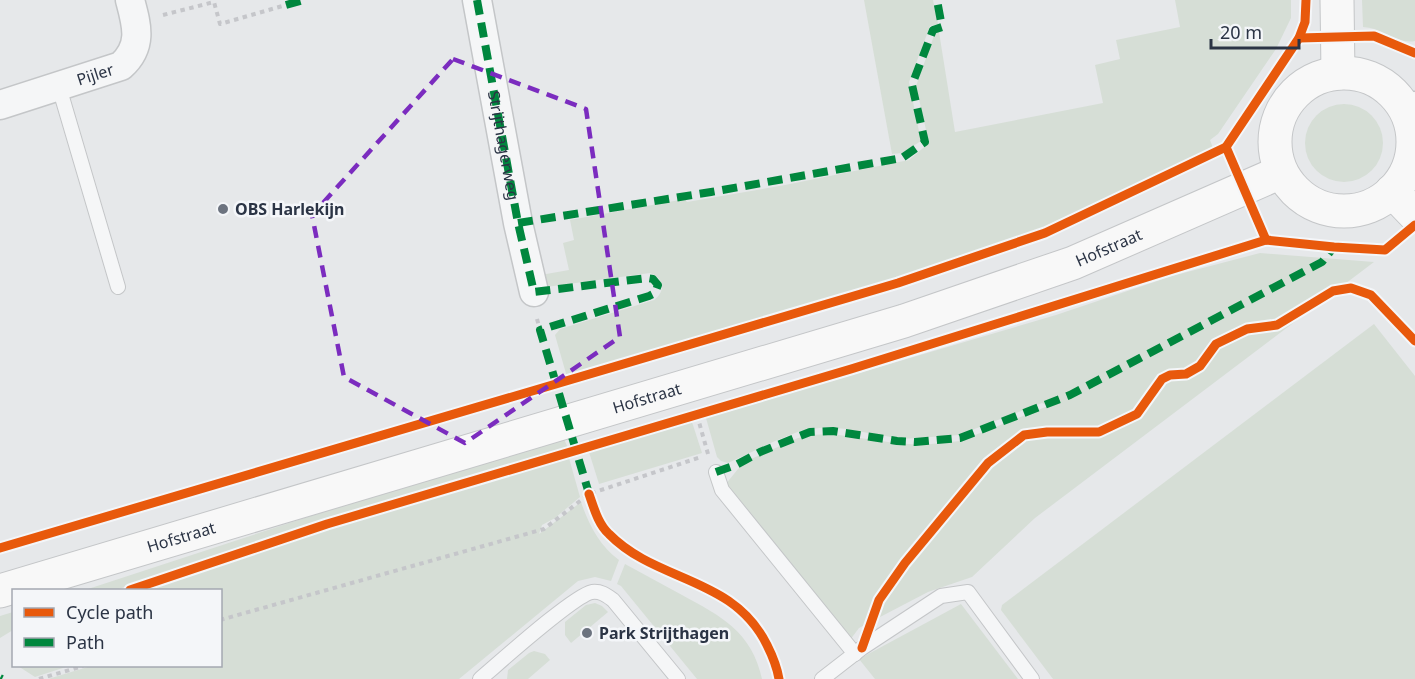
<svg xmlns="http://www.w3.org/2000/svg" width="1415" height="679" font-family="'Noto Sans',sans-serif">
	<style>
		.green { fill: #d6ded6 }
		.lines { fill: none; stroke-linecap: round; stroke-linejoin: round }
		.lane-casing { stroke: #c4c6c8; stroke-width: 16 }
		.street-casing { stroke: #c4c6c8; stroke-width: 31 }
		.secondary-casing { stroke: #c4c6c8; stroke-width: 35 }
		.path { stroke: #c5c6ca; stroke-width: 4; stroke-dasharray: 4.5 4.5; stroke-linecap: butt }
		.lane { stroke: #f5f6f7; stroke-width: 14 }
		.street { stroke: #f5f6f7; stroke-width: 28 }
		.secondary { stroke: #f8f8f8; stroke-width: 33 }
		.quiet { stroke: #00873e; stroke-width: 8; stroke-dasharray: 15 8; stroke-linecap: butt }
		.cycleway-casing { stroke: #f4f6f9; stroke-width: 13 }
		.cycleway { stroke: #e8590c; stroke-width: 9 }
		.marked { fill: none; stroke: #7b2cbf; stroke-width: 4.5; stroke-dasharray: 12 8; stroke-linejoin: round }
		.poi-dot { fill: #6c737f; stroke: #f4f6f9; stroke-width: 2 }
		.labels { text-anchor: middle; stroke-width: 5; stroke-linejoin: round; paint-order: stroke }
		.street-label { font-size: 16px; fill: #2b3445; stroke: #f4f6f9 }
		.poi-label { font-size: 16px; font-weight: bold; fill: #2b3445; stroke: #f4f6f9; text-anchor: start }
	</style>
	<rect width="100%" height="100%" fill="#e6e8ea"/>
	<!-- green -->
	<g class="green">
		<path d="M 864,0 L 933,0 L 938,24 L 930,26 L 909,82 L 921,141 L 902,153 L 892,154 Z"/>
		<path d="M 1175,0 L 1291,0 L 1291,18 L 1276,49 L 1218,134 L 1210,140 L 1213,148 L 1026,235 L 898,279 L 567,377 L 555,335 L 560,329 L 654,300 C 666,291 664,278 650,273 L 546,287 L 535,276 L 569,270 L 563,243 L 574,240 L 570,220 L 685,199 L 687,202 L 785,185 L 909,160 L 929,143 L 916,86 L 935,33 L 939,32 L 955,132 L 1103,103 L 1095,65 L 1120,59 L 1116,40 L 1180,27 Z"/>
		<path d="M 1362,0 L 1415,0 L 1415,41 C 1398,45 1381,27 1363,27 Z"/>
		<circle cx="1344" cy="143" r="39"/>
		<path d="M 1260,253 L 1374,262 L 1035,518 L 972,577 L 928,592 L 859,628 L 850,640 L 725,485 L 738,469 L 751,459 L 798,438 L 810,435 L 832,434 L 895,443 L 922,445 L 960,441 L 1048,406 L 1042,403 L 959,435 L 902,439 L 846,429 L 827,427 L 812,429 L 800,431 L 775,441 L 728,463 L 721,461 L 717,457 L 706,418 L 1056,315 L 1172,276 Z"/>
		<path d="M 1374,324 L 1415,376 L 1415,679 L 1053,679 L 1001,610 L 1002,605 Z"/>
		<path d="M 692,422 L 702,453 L 599,484 L 589,452 Z"/>
		<path d="M 564,439 L 568,448 L 303,527 L 116,590 L 85,590 L 384,492 Z"/>
		<path d="M 569,458 L 580,497 L 555,518 L 542,525 L 539,534 L 581,502 C 589,525 599,545 619,560 L 611,581 L 595,577 L 578,581 L 459,679 L 48,679 L 91,666 L 220,666 L 220,590 L 143,590 L 286,542 Z"/>
		<path d="M 625,564 C 644,574 663,585 682,595 C 721,616 752,632 762,679 L 697,679 L 621,586 L 617,584 Z"/>
		<path d="M 595,603 L 602,606 L 608,612 L 571,643 L 565,635 L 565,622 L 586,605 Z"/>
		<path d="M 961,604 L 1018,679 L 875,679 L 859,659 Z"/>
		<path d="M 13,612 L 13,630 L 0,638 L 0,616 Z"/>
		<path d="M 534,651 L 545,654 L 550,660 L 528,679 L 507,679 L 508,670 L 529,653 Z"/>
		<path d="M 18,666 L 69,666 L 35,677 Z"/>
	</g>
	<g class="lines">
		<!-- lane casing -->
		<g class="lane-casing">
			<g id="lane">
				<path d="M 59,87 L 118,287"/>
				<path d="M 716,472 L 722,490 L 855,654"/>
				<path d="M 480,679 C 499,663 573,596 592,592 C 601,591 606,595 613,600 L 678,679"/>
				<path d="M 822,679 L 862,648 L 941,596 L 968,592 L 1032,679"/>
			</g>
		</g>
		<!-- street casing -->
		<g class="street-casing">
			<g id="street">
				<path id="s1" d="M 477,0 L 518,223 L 534,292"/>
				<path id="s2" d="M 0,105 L 121,66 C 143,46 137,26 130,0"/>
				<path d="M 1405,110 L 1415,106"/>
			</g>
		</g>
		<!-- secondary casing -->
		<g class="secondary-casing">
			<g id="secondary">
				<path d="M 1337,0 L 1338,73"/>
				<circle cx="1344" cy="142" r="69"/>
				<path d="M 1392,191 L 1415,215"/>
				<path id="s3" d="M 0,591 L 904,321 L 1073,263 L 1281,172"/>
			</g>
		</g>
		<!-- path -->
		<g class="path">
			<path d="M 163,15 L 214,2 L 220,24 L 286,5"/>
			<path d="M 537,319 L 540,330"/>
			<path d="M 697,415 L 708,454"/>
			<path d="M 220,620 L 544,529 L 589,494 L 701,457"/>
			<path d="M 39,679 L 83,666"/>
		</g>
		<!-- lane -->
		<use href="#lane" class="lane"/>
		<!-- street -->
		<use href="#street" class="street"/>
		<!-- secondary -->
		<use href="#secondary" class="secondary"/>
		<!-- quiet -->
		<g class="quiet">
			<path d="M 477,0 L 518,223 L 534,292 L 647,278 L 653,279 L 658,285 L 655,293 L 649,296 L 540,330 L 590,497"/>
			<path d="M 286,5 L 304,0"/>
			<path d="M 518,223 L 711,192 L 902,158 L 925,142 L 912,85 L 933,30 L 942,27 L 937,0"/>
			<path d="M 716,472 L 736,465 L 760,452 L 810,432 L 833,431 L 897,441 L 915,442 L 960,438 L 1070,395 L 1322,262 L 1334,247"/>
			<path d="M 0,678 L 2,679"/>
		</g>
		<!-- cycleway casing -->
		<g class="cycleway-casing">
			<g id="cycleway">
				<path d="M 1299,38 L 1374,36 L 1415,53"/>
				<path d="M 1226,147 L 1266,240"/>
				<path d="M 589,494 C 594,508 598,524 609,534 C 657,583 733,576 767,645 C 772,655 777,667 779,679"/>
				<path d="M 0,548 L 898,283 L 1045,233 L 1226,147 L 1299,38 L 1305,22 L 1306,0"/>
				<path d="M 130,590 L 327,524 L 851,369 L 1266,240 L 1334,247 L 1385,250 L 1415,225"/>
				<path d="M 862,648 L 879,600 L 905,563 L 988,463 L 1024,435 L 1047,432 L 1099,432 L 1137,414 L 1162,379 L 1170,375 L 1186,374 L 1200,366 L 1216,344 L 1247,329 L 1277,325 L 1333,291 L 1351,288 L 1371,295 L 1415,341"/>
			</g>
		</g>
		<!-- cycleway -->
		<use href="#cycleway" class="cycleway"/>
	</g>
	<!-- marked area -->
	<path class="marked" d="M 453,59 L 586,109 L 620,337 L 465,443 L 344,377 L 312,215 Z"/>
	<!-- markers -->
	<g class="poi-dot">
		<circle cx="223" cy="209" r="6"/>
		<circle cx="587" cy="633" r="6"/>
	</g>
	<g class="labels">
		<!-- street labels -->
		<g class="street-label">
			<text dy="6" stroke="none"><textPath href="#s2" startOffset="100">Pijler</textPath></text>
			<text dy="6" stroke="none"><textPath href="#s1" startOffset="148">Strijthagerweg</textPath></text>
			<text dy="6" stroke="none"><textPath href="#s3" startOffset="1161">Hofstraat</textPath></text>
			<text dy="6" stroke="none"><textPath href="#s3" startOffset="675">Hofstraat</textPath></text>
			<text dy="6" stroke="none"><textPath href="#s3" startOffset="189">Hofstraat</textPath></text>
		</g>
		<!-- poi labels -->
		<g class="poi-label">
			<text x="235" y="215">OBS Harlekijn</text>
			<text x="599" y="639">Park Strijthagen</text>
		</g>
	</g>
	<!-- legend -->
	<rect x="12" y="589" width="210" height="78" fill="#f4f6f9" stroke="#a4a8b1" stroke-width="1.5"/>
	<rect x="24" y="608" width="30" height="9" fill="#e8590c" stroke="#a4a8b1" stroke-width="1.5"/>
	<text x="66" y="619" font-size="18" fill="#2b3445">Cycle path</text>
	<rect x="24" y="638" width="30" height="9" fill="#00873e" stroke="#a4a8b1" stroke-width="1.5"/>
	<text x="66" y="649" font-size="18" fill="#2b3445">Path</text>
	<!-- scale -->
	<path d="M1211 39v9h88v-9" fill="none" stroke="#2b3445" stroke-width="3"/>
	<text x="1220" y="39" font-size="18" fill="#2b3445" stroke="#f4f6f9" stroke-width="4.5" paint-order="stroke">20 m</text>
</svg>
